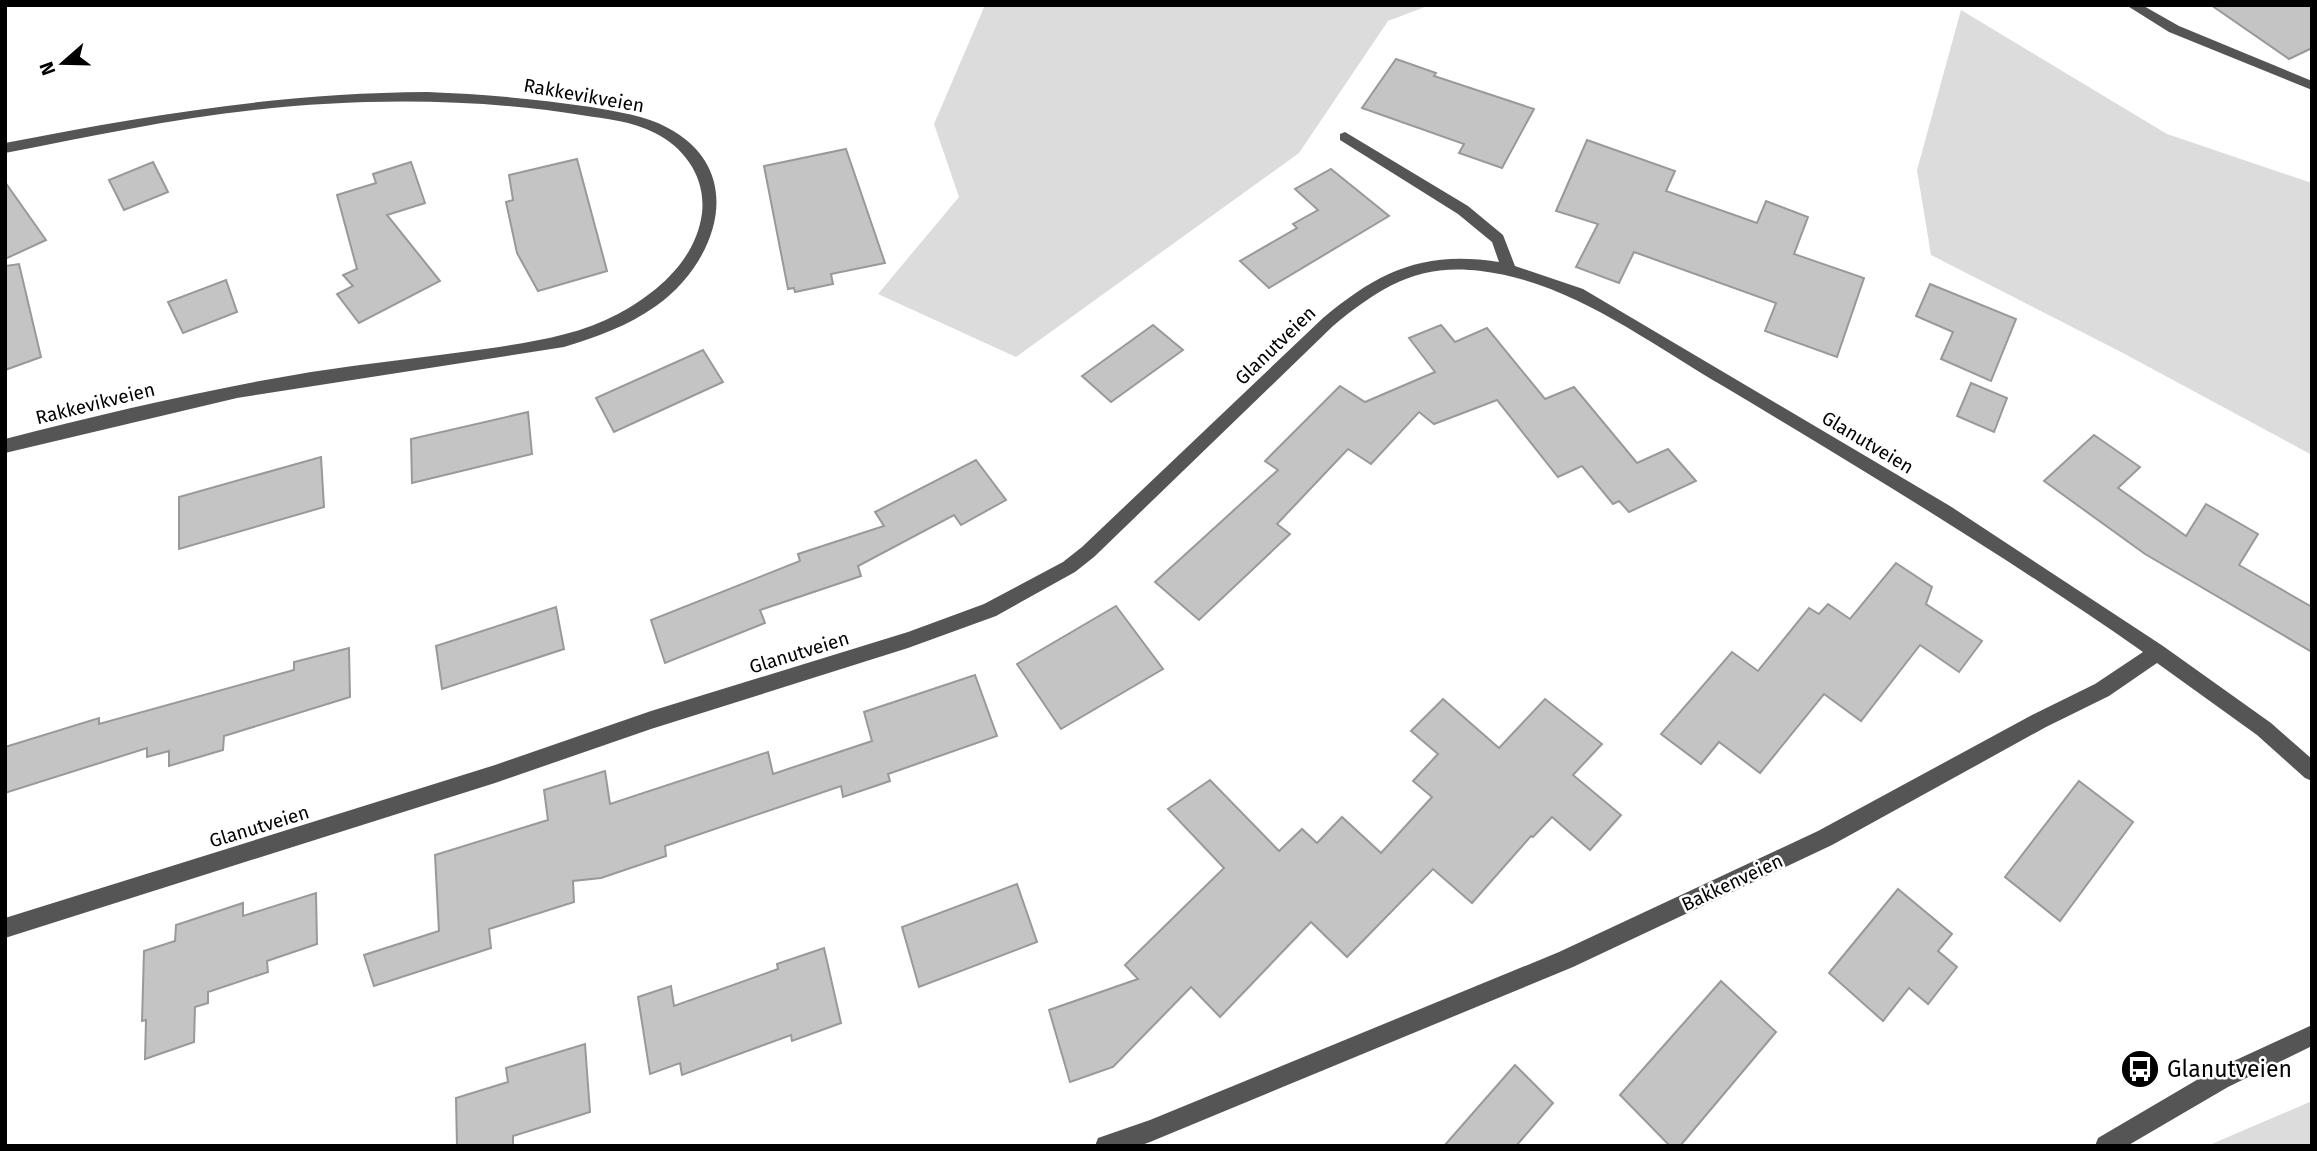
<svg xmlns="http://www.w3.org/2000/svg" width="2317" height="1151" font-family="'Fira Sans',sans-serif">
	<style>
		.green { fill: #dcdcdc }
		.building { fill: #c4c4c4; stroke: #999; stroke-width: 2 }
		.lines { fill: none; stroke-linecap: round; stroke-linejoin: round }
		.minor { fill: #555; fill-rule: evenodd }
		.labels { text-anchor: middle; stroke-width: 5; stroke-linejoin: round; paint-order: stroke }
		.street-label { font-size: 19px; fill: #000; stroke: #fff }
		.near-poi-label { font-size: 23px; fill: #000; stroke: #fff; text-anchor: start }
	</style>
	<rect width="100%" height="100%" fill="#fff"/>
	<!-- green -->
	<g class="green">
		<path d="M 985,5 L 1430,5 L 1388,21 L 1299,153 L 1016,357 L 878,294 L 959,197 L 934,124 Z"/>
		<path d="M 1961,10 L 2167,134 L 2312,183 L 2312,455 L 2121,352 L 1931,255 L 1917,170 Z"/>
		<path d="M 2312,1101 L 2312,1146 L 2207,1146 Z"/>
	</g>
	<!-- building -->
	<g class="building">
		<path d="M 2211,5 L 2312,5 L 2312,48 L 2289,59 Z"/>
		<path d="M 1396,59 L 1436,73 L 1434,76 L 1534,109 L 1502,168 L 1459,153 L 1464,144 L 1362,108 Z"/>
		<path d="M 1587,140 L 1675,171 L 1666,191 L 1757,223 L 1766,201 L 1808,217 L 1794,254 L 1864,278 L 1837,357 L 1765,331 L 1776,303 L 1634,252 L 1619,283 L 1576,267 L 1598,224 L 1556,211 Z"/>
		<path d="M 846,149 L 885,263 L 831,274 L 833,284 L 795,292 L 794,288 L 788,289 L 764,166 Z"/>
		<path d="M 577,159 L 607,271 L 538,291 L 517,253 L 506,202 L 513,200 L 509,175 Z"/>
		<path d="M 153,162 L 168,192 L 124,210 L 109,180 Z"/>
		<path d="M 411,162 L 425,203 L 387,215 L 440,281 L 359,323 L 337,294 L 353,286 L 343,275 L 357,269 L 337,195 L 376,183 L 373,174 Z"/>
		<path d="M 1331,169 L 1389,216 L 1269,288 L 1240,261 L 1297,228 L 1293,224 L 1318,210 L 1295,189 Z"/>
		<path d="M 5,182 L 46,240 L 5,259 Z"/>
		<path d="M 19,264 L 41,357 L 5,370 L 5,266 Z"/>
		<path d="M 226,280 L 237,312 L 183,333 L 168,302 Z"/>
		<path d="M 1930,284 L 2016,319 L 1991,381 L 1941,359 L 1953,332 L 1916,316 Z"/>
		<path d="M 1153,325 L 1183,350 L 1111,402 L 1082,376 Z"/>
		<path d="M 1441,325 L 1455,342 L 1487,328 L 1545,399 L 1574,387 L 1637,463 L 1668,449 L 1696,481 L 1629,512 L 1619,501 L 1613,504 L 1582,466 L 1558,477 L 1497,400 L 1434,424 L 1419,412 L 1371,464 L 1348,449 L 1277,524 L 1290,534 L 1199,620 L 1155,582 L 1278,470 L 1265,461 L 1340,386 L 1365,402 L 1435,372 L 1409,338 Z"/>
		<path d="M 703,350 L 723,382 L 614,432 L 596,398 Z"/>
		<path d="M 1971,383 L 2007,398 L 1994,432 L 1957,416 Z"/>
		<path d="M 528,412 L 532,454 L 412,483 L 411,439 Z"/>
		<path d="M 2094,435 L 2140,467 L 2118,488 L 2186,536 L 2206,504 L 2258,534 L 2239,565 L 2312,607 L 2312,652 L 2145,554 L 2044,481 Z"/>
		<path d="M 321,457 L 324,507 L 179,549 L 179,497 Z"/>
		<path d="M 976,460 L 1006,500 L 961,525 L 954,515 L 858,566 L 861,576 L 760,610 L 765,623 L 665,663 L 651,620 L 800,561 L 798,554 L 884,526 L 875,512 Z"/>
		<path d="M 1896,563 L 1932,587 L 1926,604 L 1982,641 L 1959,672 L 1920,645 L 1861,721 L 1824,694 L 1760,773 L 1719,742 L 1701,764 L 1661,734 L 1732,652 L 1758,671 L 1809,608 L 1819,614 L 1828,604 L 1850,619 Z"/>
		<path d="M 1116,606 L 1163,669 L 1061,729 L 1017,664 Z"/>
		<path d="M 556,607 L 564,649 L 442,689 L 436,646 Z"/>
		<path d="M 349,648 L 350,697 L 224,736 L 223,750 L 169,766 L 169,751 L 147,757 L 147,748 L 5,793 L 5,747 L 99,718 L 99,724 L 294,670 L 294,662 Z"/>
		<path d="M 975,675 L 997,736 L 888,774 L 890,781 L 843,797 L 841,786 L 665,846 L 666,856 L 601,878 L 573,881 L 574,902 L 489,929 L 491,948 L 374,986 L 364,955 L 439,931 L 435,855 L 548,820 L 544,790 L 605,771 L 610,804 L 768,752 L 773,774 L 872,741 L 864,712 Z"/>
		<path d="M 1443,699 L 1499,748 L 1545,699 L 1602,744 L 1573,775 L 1621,815 L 1590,850 L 1552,817 L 1533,837 L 1531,836 L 1472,903 L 1433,869 L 1347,957 L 1311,922 L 1220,1017 L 1191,987 L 1113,1067 L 1070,1082 L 1049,1010 L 1138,979 L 1125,965 L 1224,868 L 1168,809 L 1210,780 L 1279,851 L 1302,829 L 1317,843 L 1342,817 L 1381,853 L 1432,797 L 1413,781 L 1438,754 L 1411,731 Z"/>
		<path d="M 2079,781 L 2133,822 L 2060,921 L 2005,877 Z"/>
		<path d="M 1017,884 L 1037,942 L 919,987 L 902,927 Z"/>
		<path d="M 1898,889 L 1952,934 L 1938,951 L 1957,967 L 1928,1004 L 1909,988 L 1883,1021 L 1829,973 Z"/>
		<path d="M 316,893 L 317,944 L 267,961 L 268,972 L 208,992 L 208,1003 L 195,1007 L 194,1042 L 145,1059 L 146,1020 L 142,1021 L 144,951 L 175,941 L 176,925 L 243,903 L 243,916 Z"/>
		<path d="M 824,948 L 841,1023 L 792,1041 L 791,1035 L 682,1075 L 680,1063 L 650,1074 L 638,997 L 671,986 L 674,1006 L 778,969 L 777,964 Z"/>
		<path d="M 1721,981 L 1776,1032 L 1680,1146 L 1670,1146 L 1620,1095 Z"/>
		<path d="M 585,1044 L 590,1112 L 513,1136 L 513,1146 L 457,1146 L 456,1098 L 508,1082 L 506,1068 Z"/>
		<path d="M 1515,1065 L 1553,1103 L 1516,1146 L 1444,1146 Z"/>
	</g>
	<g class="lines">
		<!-- minor -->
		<g class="minor">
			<path d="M 2126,5 L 2142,5 L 2179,26 L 2312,81 L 2312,90 L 2169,32 Z"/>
			<path d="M 427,92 C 482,94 536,99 591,107 C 617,112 645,115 668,128 C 749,171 717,263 656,306 C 628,326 596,337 564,347 L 237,398 L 5,453 L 5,439 C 106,413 208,389 311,372 C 369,363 427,357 485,349 C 530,342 577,336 618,314 C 657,293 696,260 702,213 C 706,178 685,148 655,133 C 632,121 606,119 581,115 C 473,98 362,98 254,110 C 170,119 88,137 5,153 L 5,143 C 148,115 281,93 427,92 Z"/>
			<path d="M 1345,132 L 1468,206 L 1503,235 L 1515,266 L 1583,289 L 1950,506 L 2163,646 L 2271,723 L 2312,759 L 2312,781 L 2305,778 L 2257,735 L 2157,663 L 2109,696 L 2046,727 L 1832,845 L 1573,967 L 1150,1142 L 1139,1146 L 1095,1146 L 1098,1138 L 1150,1120 L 1559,952 L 1818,831 L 2032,715 L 2095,684 L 2143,652 C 2007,557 1865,471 1723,386 C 1647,342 1571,282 1481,271 C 1418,263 1380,287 1333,326 L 1094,557 L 1075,572 L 996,616 L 908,648 L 651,729 L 495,783 L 5,938 L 5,918 L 495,765 L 651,711 L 908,632 L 984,604 L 1063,562 L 1082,547 L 1323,318 C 1379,271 1424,250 1499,262 L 1492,242 L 1458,214 L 1340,140 L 1340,134 Z"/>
			<path d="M 2312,1025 L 2312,1046 L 2228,1087 L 2127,1146 L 2095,1146 L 2098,1138 L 2212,1071 Z"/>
		</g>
	</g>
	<!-- icons -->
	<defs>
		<g id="bus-disc" transform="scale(2.0125)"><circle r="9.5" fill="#000" stroke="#fff"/><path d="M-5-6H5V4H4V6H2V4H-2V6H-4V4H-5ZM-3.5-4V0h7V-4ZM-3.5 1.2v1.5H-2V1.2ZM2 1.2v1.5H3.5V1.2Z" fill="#fff"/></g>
	</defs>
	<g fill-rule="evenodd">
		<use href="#bus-disc" x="2140" y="1069"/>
	</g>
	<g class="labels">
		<!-- street labels -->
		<g class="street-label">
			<text transform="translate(584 95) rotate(10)" y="7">Rakkevikveien</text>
			<text transform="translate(1275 345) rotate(-44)" y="7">Glanutveien</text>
			<text transform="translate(95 403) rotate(-14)" y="7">Rakkevikveien</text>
			<text transform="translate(1868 442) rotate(31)" y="7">Glanutveien</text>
			<text transform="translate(799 652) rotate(-17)" y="7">Glanutveien</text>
			<text transform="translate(259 826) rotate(-17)" y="7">Glanutveien</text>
			<text transform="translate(1732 882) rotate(-25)" y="7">Bakkenveien</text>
		</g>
		<!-- near-poi labels -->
		<g class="near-poi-label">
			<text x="2167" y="1077">Glanutveien</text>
		</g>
	</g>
	<!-- border -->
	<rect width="2317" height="1151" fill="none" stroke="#000000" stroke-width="14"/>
	<!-- north arrow -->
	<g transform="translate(63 63) rotate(250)" stroke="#ffffff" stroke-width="5" paint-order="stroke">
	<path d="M0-5L12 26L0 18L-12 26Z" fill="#000000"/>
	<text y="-10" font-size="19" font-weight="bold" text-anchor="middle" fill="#000000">N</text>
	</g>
</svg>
